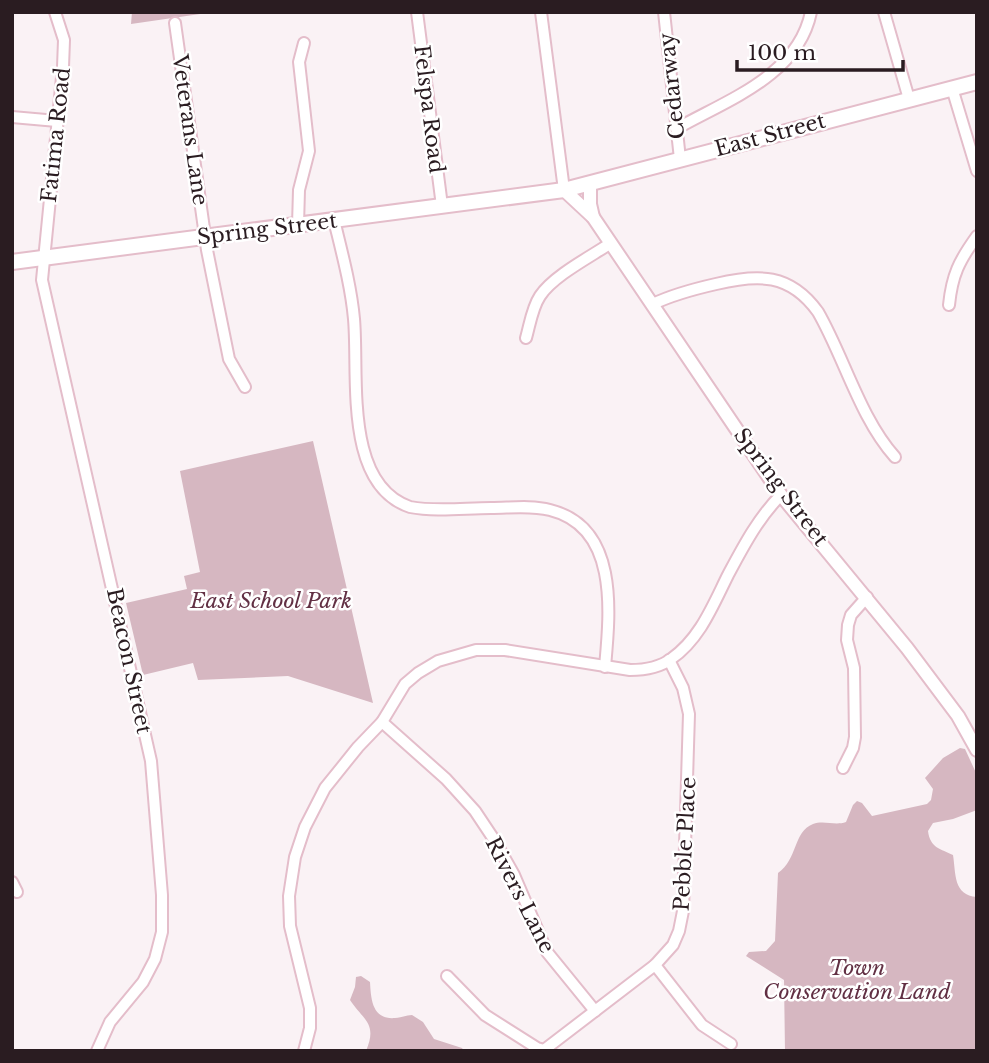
<svg xmlns="http://www.w3.org/2000/svg" width="989" height="1063" font-family="'Libre Baskerville',serif">
	<style>
		.green { fill: #d6b7c1 }
		.lines { fill: none; stroke-linecap: round; stroke-linejoin: round }
		.minor-casing { stroke: #e4bdca; stroke-width: 14 }
		.tertiary-casing { stroke: #e4bdca; stroke-width: 16 }
		.secondary-casing { stroke: #e4bdca; stroke-width: 18 }
		.minor { stroke: #fff; stroke-width: 10 }
		.tertiary { stroke: #fff; stroke-width: 12 }
		.secondary { stroke: #fff; stroke-width: 14 }
		.labels { text-anchor: middle; stroke-width: 5; stroke-linejoin: round; paint-order: stroke }
		.street-label { font-size: 21px; fill: #2a1c21; stroke: #fff }
		.park-label { font-size: 21px; font-style: italic; fill: #623044; stroke: #fff }
	</style>
	<rect width="100%" height="100%" fill="#faf2f5"/>
	<!-- green -->
	<g class="green">
		<path d="M 132,12 L 214,12 L 131,24 Z"/>
		<path d="M 313,441 L 373,703 L 288,676 L 198,680 L 193,663 L 143,675 L 126,603 L 187,589 L 184,576 L 200,572 L 180,471 Z"/>
		<path d="M 960,748 L 965,749 L 977,775 L 977,810 L 953,819 L 933,823 L 928,831 C 930,848 941,849 953,855 C 956,874 953,895 977,897 L 977,1051 L 785,1051 L 784,980 L 746,956 L 749,952 L 766,951 L 775,941 L 778,873 C 798,859 793,832 813,824 C 824,820 835,826 846,822 L 853,805 L 857,801 L 862,803 L 872,816 L 927,804 L 931,800 L 933,789 L 925,778 L 943,758 Z"/>
		<path d="M 361,976 L 370,982 C 371,999 372,1020 395,1018 C 401,1018 406,1015 412,1015 L 423,1022 L 434,1039 L 462,1048 L 464,1051 L 366,1051 C 378,1023 363,1020 350,1000 L 355,987 L 356,977 Z"/>
	</g>
	<g class="lines">
		<!-- minor casing -->
		<g class="minor-casing">
			<g id="minor">
				<path d="M 55,12 L 64,40 L 63,67 L 42,280 L 151,761 L 162,895 L 162,932 L 155,959 L 143,982 L 110,1022 L 97,1051"/>
				<path d="M 417,12 L 442,206"/>
				<path d="M 541,12 L 564,190"/>
				<path d="M 664,12 L 680,159"/>
				<path d="M 884,12 L 909,99"/>
				<path d="M 175,23 L 207,250 L 229,359 L 245,387"/>
				<path d="M 952,88 L 977,171"/>
				<path d="M 12,117 L 57,121"/>
				<path d="M 676,129 C 727,100 798,76 811,12"/>
				<path d="M 334,220 C 342,253 351,286 354,319 C 359,375 343,484 410,507 C 436,512 465,508 491,508 C 510,508 531,505 550,510 C 619,527 610,612 605,667"/>
				<path d="M 298,225 L 299,190 L 309,151 L 299,62 L 304,43"/>
				<path d="M 653,304 C 674,294 694,289 716,284 C 758,274 790,273 818,312 C 844,357 860,418 895,457"/>
				<path d="M 949,305 C 952,275 959,261 977,236"/>
				<path d="M 526,338 C 530,324 532,308 540,296 C 553,276 590,257 611,243"/>
				<path d="M 382,722 L 446,779 L 475,811 L 495,841 L 514,875 L 547,952 L 595,1011"/>
				<path d="M 843,768 L 853,748 L 855,737 L 854,668 L 847,640 L 848,625 L 851,615 L 867,597"/>
				<path d="M 12,882 L 17,892"/>
				<path d="M 655,965 L 702,1025 L 731,1044"/>
				<path d="M 447,976 L 485,1015 L 537,1048 L 544,1050 L 655,965 L 673,945 L 679,931 L 683,911 L 689,714 L 683,688 L 669,660"/>
				<path d="M 304,1051 L 310,1028 L 310,1008 L 290,926 L 289,896 L 295,857 L 305,827 L 325,788 L 358,747 L 382,722 L 405,684 L 418,673 L 438,661 L 476,650 L 505,650 L 630,670 C 645,670 659,668 671,659 C 700,639 713,605 728,575 C 743,547 758,518 781,495"/>
			</g>
		</g>
		<!-- tertiary casing -->
		<g class="tertiary-casing">
			<g id="tertiary">
				<path d="M 590,183 L 590,204 L 593,217"/>
				<path d="M 564,190 L 593,217 L 781,495 L 907,648 L 958,716 L 977,750"/>
			</g>
		</g>
		<!-- secondary casing -->
		<g class="secondary-casing">
			<path id="secondary" d="M 12,262 L 564,190 L 977,82"/>
		</g>
		<!-- minor -->
		<use href="#minor" class="minor"/>
		<!-- tertiary -->
		<use href="#tertiary" class="tertiary"/>
		<!-- secondary -->
		<use href="#secondary" class="secondary"/>
	</g>
	<g class="labels">
		<!-- street labels -->
		<g class="street-label">
			<text transform="translate(672 86) rotate(-96)" y="7">Cedarway</text>
			<text transform="translate(429 109) rotate(83)" y="7">Felspa Road</text>
			<text transform="translate(190 130) rotate(82)" y="7">Veterans Lane</text>
			<text transform="translate(56 135) rotate(-84)" y="7">Fatima Road</text>
			<text transform="translate(770 135) rotate(-15)" y="7">East Street</text>
			<text transform="translate(267 229) rotate(-7)" y="7">Spring Street</text>
			<text transform="translate(781 487) rotate(53)" y="7">Spring Street</text>
			<text transform="translate(129 661) rotate(78)" y="7">Beacon Street</text>
			<text transform="translate(685 844) rotate(-87)" y="7">Pebble Place</text>
			<text transform="translate(520 895) rotate(63)" y="7">Rivers Lane</text>
		</g>
		<!-- park labels -->
		<g class="park-label">
			<text x="271" y="608">East School Park</text>
			<text x="857" y="975">Town<tspan x="857" dy="24">Conservation Land</tspan></text>
		</g>
	</g>
	<!-- border -->
	<rect width="989" height="1063" fill="none" stroke="#2a1c21" stroke-width="28"/>
	<!-- scale -->
	<path d="M737 60v10h166v-10" fill="none" stroke="#2a1c21" stroke-width="3.5"/>
	<text x="748" y="60" font-size="21" fill="#2a1c21" stroke="#ffffff" stroke-width="5" paint-order="stroke">100 m</text>
</svg>
